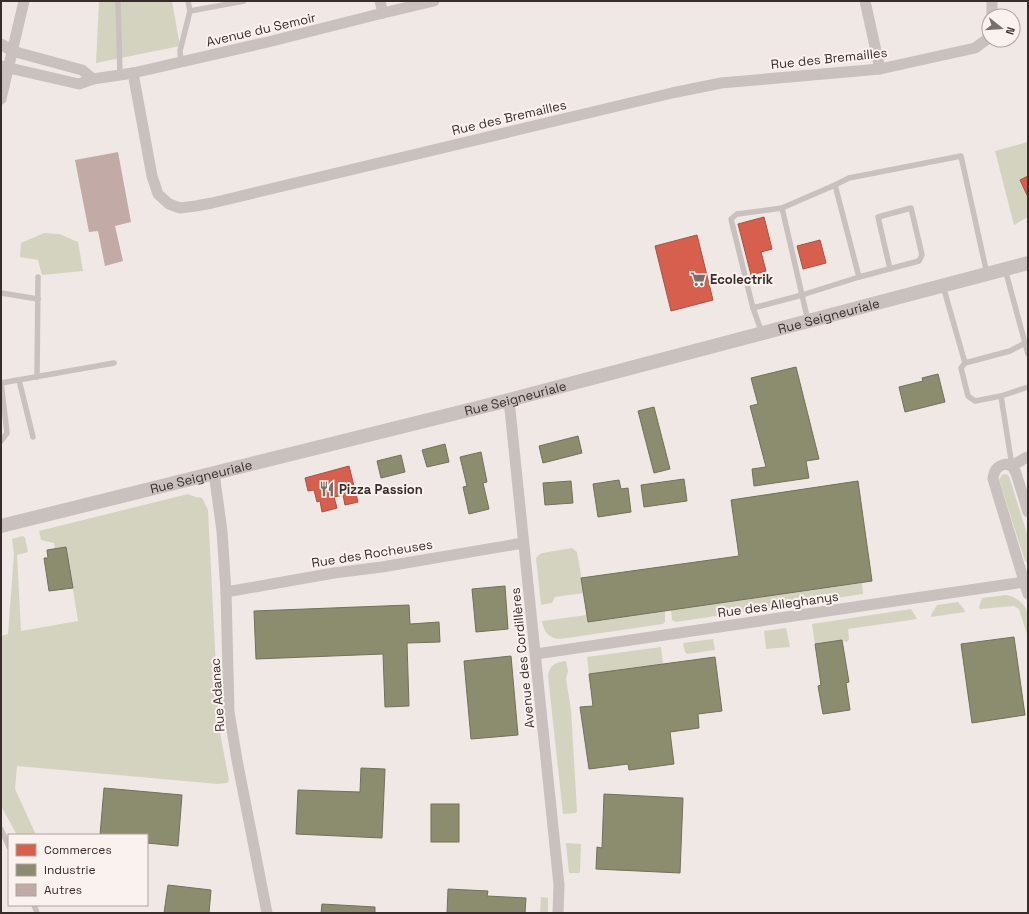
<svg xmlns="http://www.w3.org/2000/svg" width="1029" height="914" font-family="'Space Grotesk',sans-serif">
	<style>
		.green { fill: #d4d3c0 }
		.shops { fill: #d6604d; stroke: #a75143 }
		.industry { fill: #8c8c6e; stroke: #73705a }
		.building { fill: #c2aaa7 }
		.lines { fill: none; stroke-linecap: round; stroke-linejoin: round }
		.service { stroke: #c8c1be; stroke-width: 5.5 }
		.minor { stroke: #c8c1be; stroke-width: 11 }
		.tertiary { stroke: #c8c1be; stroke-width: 14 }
		.labels { text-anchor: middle; stroke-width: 4; stroke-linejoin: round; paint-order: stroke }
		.street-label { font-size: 13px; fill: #392d2b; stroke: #faf2ee }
		.poi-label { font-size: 13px; font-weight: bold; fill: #392d2b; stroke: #faf2ee; text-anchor: start }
	</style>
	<rect width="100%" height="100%" fill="#efe8e5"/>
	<!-- green -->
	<g class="green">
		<path d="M 99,1 L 172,1 L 180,46 L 96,63 Z"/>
		<path d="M 1028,142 L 1028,176 L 1020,180 L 1028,197 L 1028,217 L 1014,225 L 995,151 Z"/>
		<path d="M 44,233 L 59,234 L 78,242 L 83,271 L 42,275 L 38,260 L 20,257 L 21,243 Z"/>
		<path d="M 1005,474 L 1008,475 L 1010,479 L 1028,537 L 1028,564 L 1025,561 L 999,480 L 1002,475 Z"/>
		<path d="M 188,494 L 196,497 L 202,498 L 208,510 L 219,728 L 229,780 L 227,783 L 218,784 L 17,766 L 15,789 L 36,835 L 17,835 L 1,806 L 1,636 L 8,634 L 14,554 L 12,539 L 23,536 L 25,538 L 28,552 L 17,555 L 21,631 L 78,621 L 66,547 L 55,549 L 54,543 L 41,540 L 39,531 Z"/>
		<path d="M 572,548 L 577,552 L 584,593 L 555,597 L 552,603 L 541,605 L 536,558 L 540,554 L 543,553 Z"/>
		<path d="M 862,583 L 863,594 L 676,622 L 672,620 L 671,610 Z"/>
		<path d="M 1006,595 C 1017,597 1024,603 1028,613 L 1028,637 L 1019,609 L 1014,606 L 980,609 L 979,607 L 982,598 Z"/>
		<path d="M 958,602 L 964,609 L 965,612 L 931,617 L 931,615 L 937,605 Z"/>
		<path d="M 911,609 L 917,619 L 848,629 L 849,639 L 847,642 L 842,640 L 815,644 L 812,624 Z"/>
		<path d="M 665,611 L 665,622 L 663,624 L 560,639 C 548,638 544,632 542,621 L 587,615 L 588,622 Z"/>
		<path d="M 786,628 L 790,647 L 766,649 L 764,631 Z"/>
		<path d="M 713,639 L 715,650 L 687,654 L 685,652 L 683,643 Z"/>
		<path d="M 661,647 L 663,664 L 589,674 L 587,657 Z"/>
		<path d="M 566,661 L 568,671 L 566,679 L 571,710 L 577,811 L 576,813 L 563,814 L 548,676 C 549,665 556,662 566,661 Z"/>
		<path d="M 566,843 L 581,844 L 581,845 L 580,872 L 579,873 L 569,873 Z"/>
		<path d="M 541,897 L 548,898 L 548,913 L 540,913 Z"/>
	</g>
	<!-- shops -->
	<g class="shops">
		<path d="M 1028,176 L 1028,197 L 1020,180 Z"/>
		<path d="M 764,217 L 772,249 L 761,252 L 766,271 L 751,275 L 738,224 Z"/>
		<path d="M 697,235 L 713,300 L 671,311 L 655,246 Z"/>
		<path d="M 820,240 L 826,263 L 803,269 L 797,246 Z"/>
		<path d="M 349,466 L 358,502 L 345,505 L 343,495 L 334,497 L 337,508 L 322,512 L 320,501 L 317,502 L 314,490 L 308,491 L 305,478 Z"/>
	</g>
	<!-- industry -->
	<g class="industry">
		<path d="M 796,367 L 819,459 L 806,461 L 809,478 L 754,486 L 752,469 L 766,467 L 750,406 L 758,404 L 751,378 Z"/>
		<path d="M 938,374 L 945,402 L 905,412 L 899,387 L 923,381 L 922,378 Z"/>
		<path d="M 654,407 L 670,469 L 654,473 L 638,411 Z"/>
		<path d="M 578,436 L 582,453 L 543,463 L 539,446 Z"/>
		<path d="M 445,444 L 449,462 L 427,467 L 422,450 Z"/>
		<path d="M 481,452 L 487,482 L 483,483 L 489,509 L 469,514 L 463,487 L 467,486 L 460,457 Z"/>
		<path d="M 401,455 L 405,472 L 381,478 L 377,461 Z"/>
		<path d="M 684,479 L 687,501 L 644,507 L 641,485 Z"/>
		<path d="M 619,480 L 621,489 L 628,488 L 631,512 L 598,517 L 593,484 Z"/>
		<path d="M 571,481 L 573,503 L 545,505 L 543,483 Z"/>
		<path d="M 858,481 L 872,581 L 588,622 L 581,578 L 739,556 L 731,500 Z"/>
		<path d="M 66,547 L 73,588 L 49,591 L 44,558 L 48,558 L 47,550 Z"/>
		<path d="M 505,586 L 508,629 L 476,632 L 472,589 Z"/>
		<path d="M 409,605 L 410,624 L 439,622 L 440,642 L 407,643 L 409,706 L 385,707 L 383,654 L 256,659 L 254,611 Z"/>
		<path d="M 1014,637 L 1025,715 L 972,723 L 961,644 Z"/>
		<path d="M 842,640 L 849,682 L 846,683 L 850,710 L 823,714 L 818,686 L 821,685 L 815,644 Z"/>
		<path d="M 511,656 L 518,735 L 471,739 L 464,661 Z"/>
		<path d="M 715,657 L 722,711 L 698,714 L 699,728 L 670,732 L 674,764 L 629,770 L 628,764 L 589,769 L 580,707 L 593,706 L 589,674 Z"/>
		<path d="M 361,768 L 385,769 L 382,838 L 296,834 L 298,790 L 360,792 Z"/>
		<path d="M 104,788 L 182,795 L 178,846 L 147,843 L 147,835 L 100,835 Z"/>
		<path d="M 604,794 L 683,798 L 680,873 L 596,869 L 597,847 L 602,848 Z"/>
		<rect x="431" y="804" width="28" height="38"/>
		<path d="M 168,885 L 211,890 L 209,913 L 164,913 Z"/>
		<path d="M 448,889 L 488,891 L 487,896 L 526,898 L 525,913 L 447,913 Z"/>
		<path d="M 322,904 L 375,907 L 375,913 L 321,913 Z"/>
	</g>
	<!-- building -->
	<path class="building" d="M 118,152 L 131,222 L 115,226 L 123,261 L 105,266 L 98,231 L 89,232 L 75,160 Z"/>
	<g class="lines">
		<!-- service -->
		<g class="service">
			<path d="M 118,1 L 120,75"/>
			<path d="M 190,11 L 244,1"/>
			<path d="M 181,61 L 180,51 L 190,11 L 188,1"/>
			<path d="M 835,185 L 849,178 L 961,156 L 987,274"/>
			<path d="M 782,208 L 835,185 L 859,277"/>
			<path d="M 943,286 L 965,363 L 1010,351 L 1025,343 L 1005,269"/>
			<path d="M 1,293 L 38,299"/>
			<path d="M 753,308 L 802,295 L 859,277 L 919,261 L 922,255 L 911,208 L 878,217 L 890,269"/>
			<path d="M 762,333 L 753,308 L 731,219 L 737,214 L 782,208 L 808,321"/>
			<path d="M 1028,342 L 1025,343 L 1028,354"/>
			<path d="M 965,363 L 961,368 L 968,396 L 975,401 L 1001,396"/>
			<path d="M 37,377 L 38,277"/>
			<path d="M 19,380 L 33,437"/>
			<path d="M 1,383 L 114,363"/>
			<path d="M 1,441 L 7,433 L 1,382"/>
			<path d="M 1012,466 L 1001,396 L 1028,387"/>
			<path d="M 1,829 L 9,847"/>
			<path d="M 34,905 L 37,913"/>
		</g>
		<!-- minor -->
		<g class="minor">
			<path d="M 380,1 L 383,13"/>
			<path d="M 865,1 L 880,69"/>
			<path d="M 992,1 L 992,16"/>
			<path d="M 1,44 L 12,51 L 82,70 L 93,79"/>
			<path d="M 1,66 L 79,84 L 93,79 L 133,73 L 268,42 L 383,13 L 434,1"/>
			<path d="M 133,73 L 152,176 L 158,194 L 169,204 L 180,208 L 196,206 L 212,203 L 672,93 L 721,83 L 880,69 L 975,48 L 986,40 L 989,35"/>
			<path d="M 1,99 L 24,1"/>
			<path d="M 509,400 L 559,885 L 558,913"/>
			<path d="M 1012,466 L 1025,458 L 1028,457"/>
			<path d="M 214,473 L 222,531 L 226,592 L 229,712 L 237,760 L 267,913"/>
			<path d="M 1028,512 L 1016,473 L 1012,466 L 1006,464 C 997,466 994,470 993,479 L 1028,594"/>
			<path d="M 226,592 L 334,573 L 382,567 L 523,543"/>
			<path d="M 536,654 L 1024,582 L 1028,580"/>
		</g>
		<!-- tertiary -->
		<path class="tertiary" id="s1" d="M 1,526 L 509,400 L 1028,263"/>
	</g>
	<!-- icons -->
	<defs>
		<g id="supermarket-bare" transform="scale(1.2)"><path d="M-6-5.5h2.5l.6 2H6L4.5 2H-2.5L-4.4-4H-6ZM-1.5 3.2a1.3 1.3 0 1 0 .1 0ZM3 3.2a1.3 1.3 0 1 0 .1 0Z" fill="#796e6c" stroke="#faf2ee" stroke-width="2.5" paint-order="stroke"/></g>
		<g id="restaurant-bare" transform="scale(1.2)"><path d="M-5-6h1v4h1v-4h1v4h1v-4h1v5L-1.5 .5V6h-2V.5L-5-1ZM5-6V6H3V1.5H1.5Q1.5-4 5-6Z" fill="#796e6c" stroke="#faf2ee" stroke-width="2.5" paint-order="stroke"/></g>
	</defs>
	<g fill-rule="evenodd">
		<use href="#supermarket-bare" x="698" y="279"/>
		<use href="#restaurant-bare" x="327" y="489"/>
	</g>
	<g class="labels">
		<!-- street labels -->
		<g class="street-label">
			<text transform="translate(261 29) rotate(-13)" y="5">Avenue du Semoir</text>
			<text transform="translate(829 58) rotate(-6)" y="5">Rue des Bremailles</text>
			<text transform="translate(509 117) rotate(-13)" y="5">Rue des Bremailles</text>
			<text dy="5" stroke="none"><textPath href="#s1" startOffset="854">Rue Seigneuriale</textPath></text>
			<text dy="5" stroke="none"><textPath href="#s1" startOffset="530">Rue Seigneuriale</textPath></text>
			<text dy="5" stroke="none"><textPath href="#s1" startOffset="206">Rue Seigneuriale</textPath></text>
			<text transform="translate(372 553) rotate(-9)" y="5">Rue des Rocheuses</text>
			<text transform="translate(778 604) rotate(-8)" y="5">Rue des Alleghanys</text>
			<text transform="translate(522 658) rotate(-96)" y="5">Avenue des Cordillères</text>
			<text transform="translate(217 695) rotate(-94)" y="5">Rue Adanac</text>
		</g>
		<!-- poi labels -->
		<g class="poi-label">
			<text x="710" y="284">Ecolectrik</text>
			<text x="339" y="494">Pizza Passion</text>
		</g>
	</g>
	<!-- border -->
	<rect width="1029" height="914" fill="none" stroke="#392d2b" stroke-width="4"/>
	<!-- legend -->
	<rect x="8" y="834" width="140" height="72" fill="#faf2ee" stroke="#ada3a0"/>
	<rect x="16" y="844" width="20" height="12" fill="#d6604d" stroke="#ada3a0"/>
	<text x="44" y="854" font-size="12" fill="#392d2b">Commerces</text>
	<rect x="16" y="864" width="20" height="12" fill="#8c8c6e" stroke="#ada3a0"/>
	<text x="44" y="874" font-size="12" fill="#392d2b">Industrie</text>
	<rect x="16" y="884" width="20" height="12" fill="#c2aaa7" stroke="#ada3a0"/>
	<text x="44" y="894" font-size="12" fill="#392d2b">Autres</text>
	<!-- north arrow -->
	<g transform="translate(1001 28) rotate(107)"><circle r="19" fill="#faf2ee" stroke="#ada3a0"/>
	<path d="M0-3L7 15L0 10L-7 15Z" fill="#796e6c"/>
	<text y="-6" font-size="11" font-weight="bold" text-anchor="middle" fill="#392d2b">N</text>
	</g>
</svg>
